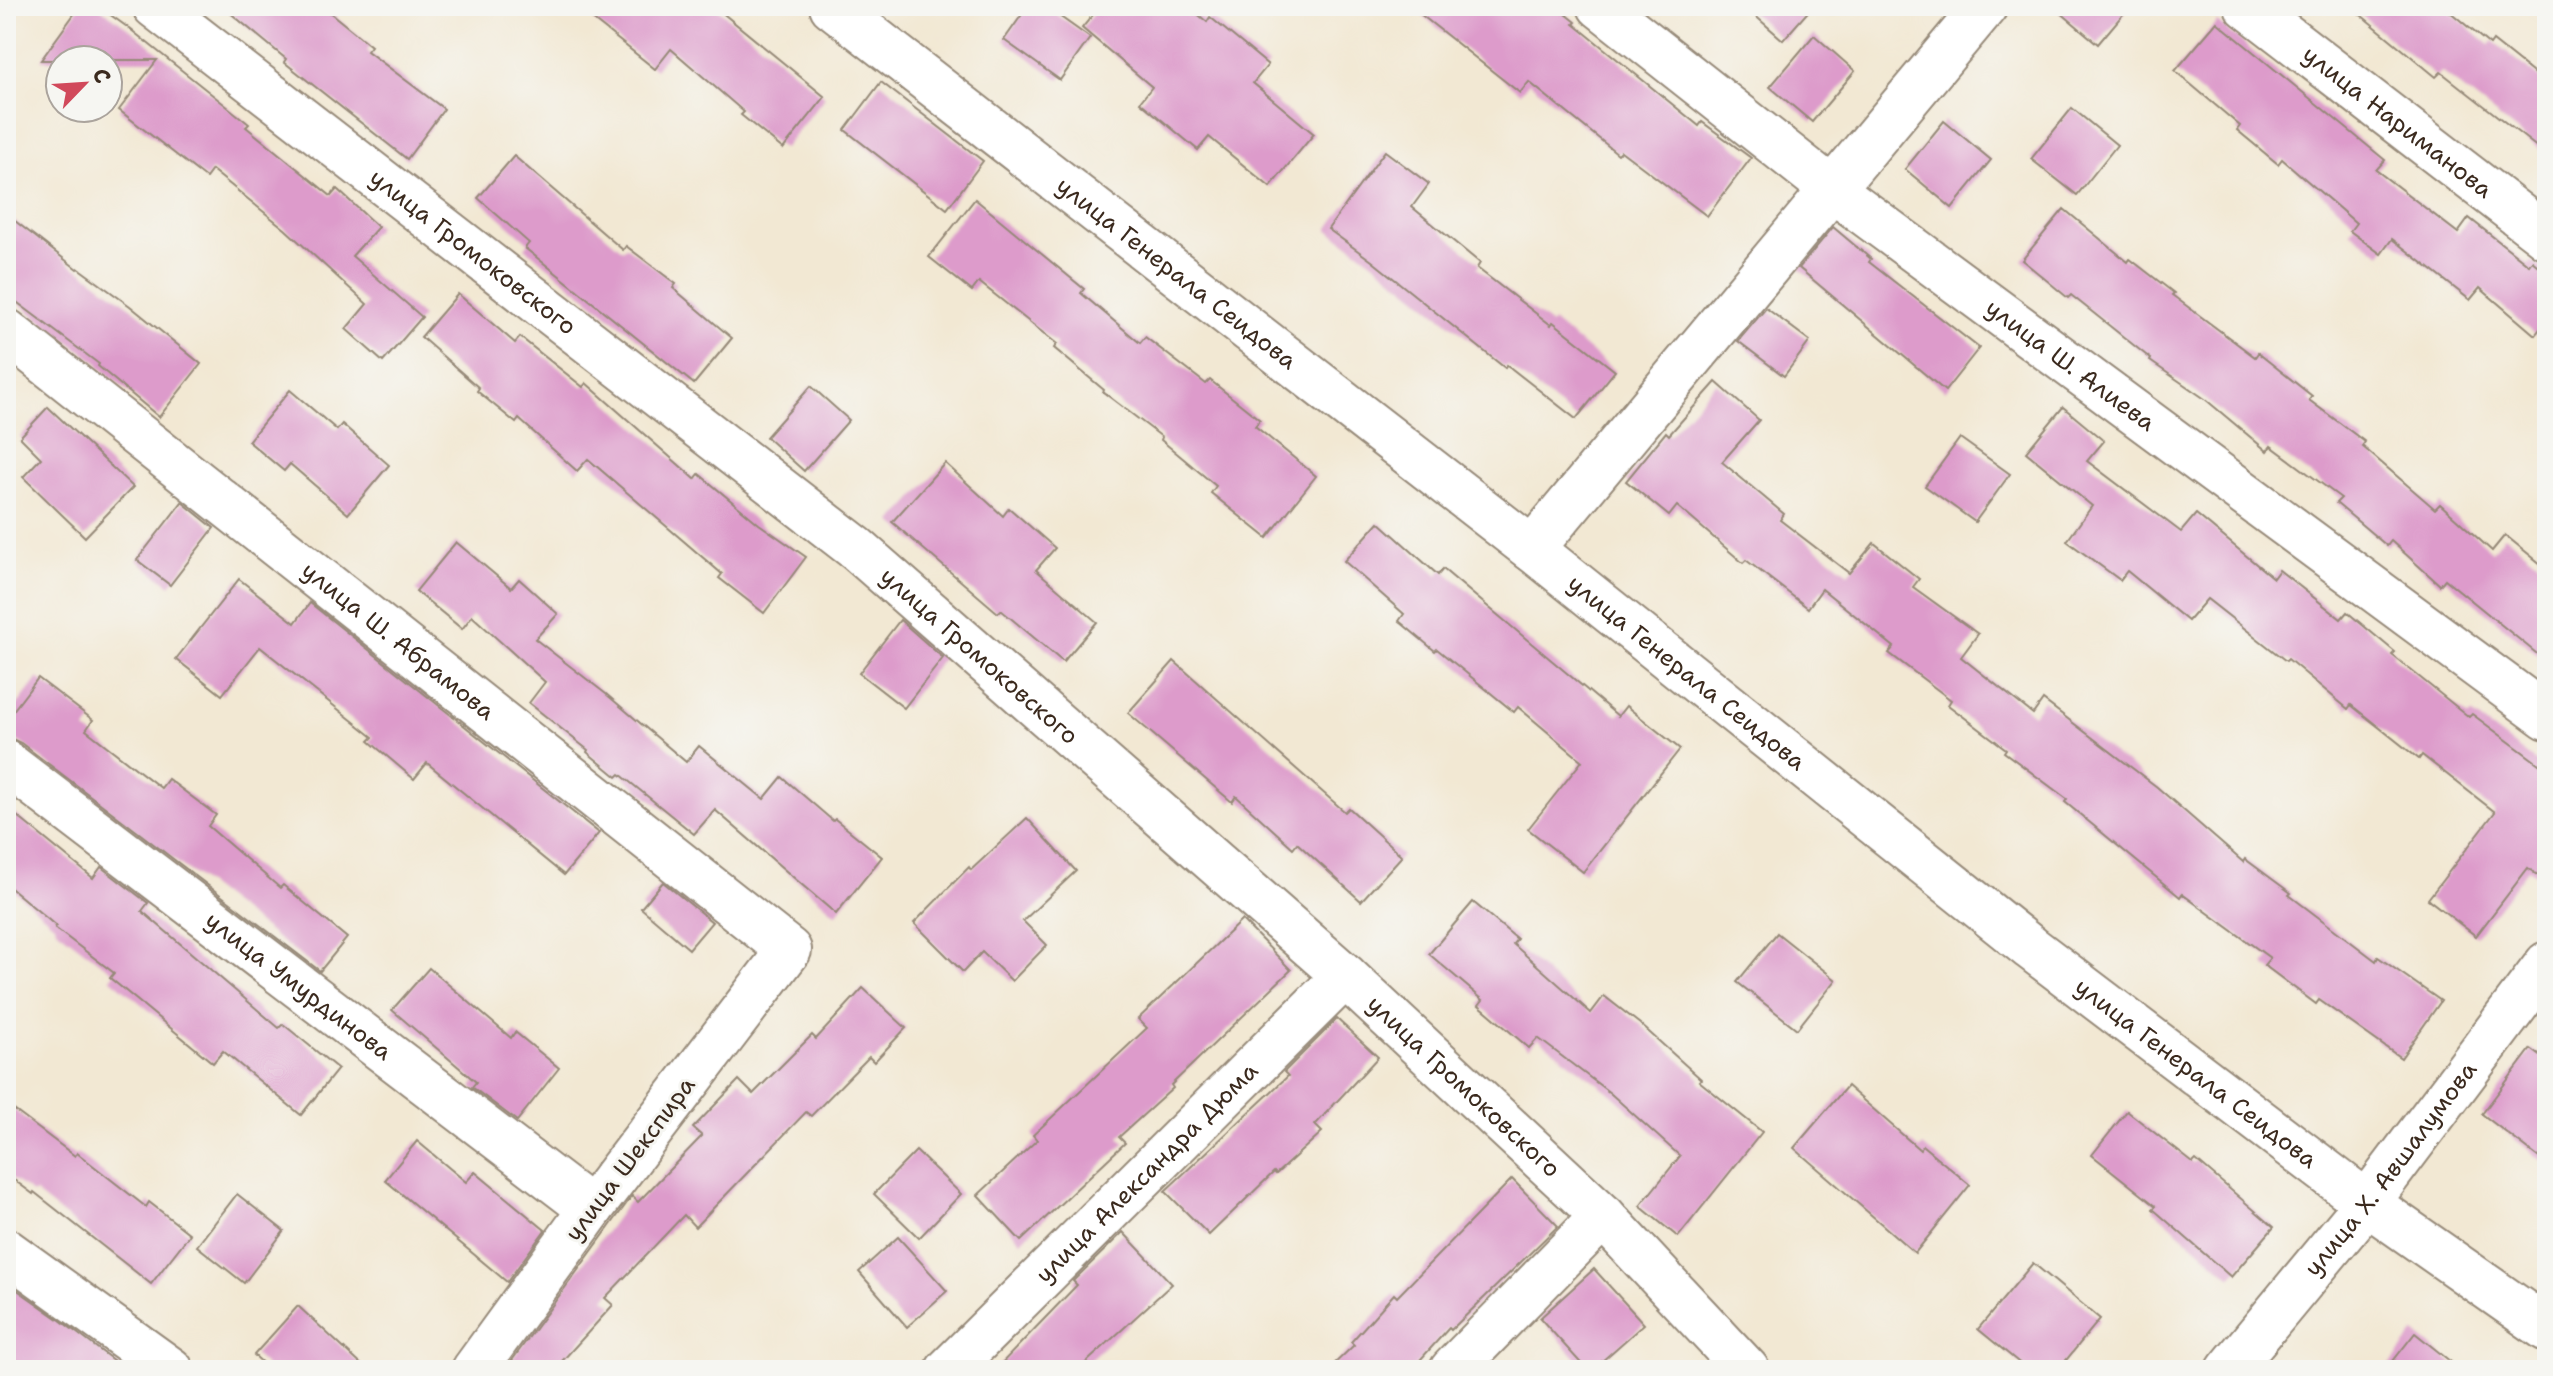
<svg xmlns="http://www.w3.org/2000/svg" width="2553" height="1376" font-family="'Shantell Sans',sans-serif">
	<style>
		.building { fill: #dd9bcb }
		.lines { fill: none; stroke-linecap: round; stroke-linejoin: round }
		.minor-casing { stroke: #968978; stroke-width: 48 }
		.minor { stroke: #fff; stroke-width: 44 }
		.labels { text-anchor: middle; stroke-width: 6; stroke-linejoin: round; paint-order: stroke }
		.street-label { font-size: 24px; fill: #3b2a1e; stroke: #f6f6f2 }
	</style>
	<rect width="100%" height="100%" fill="#f6f6f2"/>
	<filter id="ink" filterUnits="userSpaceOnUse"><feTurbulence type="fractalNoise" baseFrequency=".0125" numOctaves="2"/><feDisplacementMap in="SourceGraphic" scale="16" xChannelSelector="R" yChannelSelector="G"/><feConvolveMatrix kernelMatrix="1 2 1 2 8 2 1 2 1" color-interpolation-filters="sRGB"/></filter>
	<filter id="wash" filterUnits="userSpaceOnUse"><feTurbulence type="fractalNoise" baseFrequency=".006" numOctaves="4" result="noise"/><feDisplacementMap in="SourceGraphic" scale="32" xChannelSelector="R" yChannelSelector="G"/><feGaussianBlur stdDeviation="1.8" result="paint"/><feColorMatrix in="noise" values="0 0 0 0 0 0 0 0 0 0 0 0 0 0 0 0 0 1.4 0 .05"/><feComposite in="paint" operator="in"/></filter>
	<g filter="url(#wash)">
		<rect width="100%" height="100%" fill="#f2e8d3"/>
		<g id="blocks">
			<!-- building -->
			<g class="building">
				<path d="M 80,6 L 98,6 L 130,29 L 249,124 L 246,127 L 331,196 L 337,189 L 378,227 L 352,256 L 422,317 L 383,362 L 346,329 L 367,304 L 285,229 L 212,170 L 206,178 L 119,110 L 157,60 L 41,60 Z"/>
				<path d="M 222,6 L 322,6 L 371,46 L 367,51 L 444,109 L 407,159 L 284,62 L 286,59 Z"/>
				<path d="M 576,6 L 714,6 L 825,97 L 783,149 L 741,115 L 744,112 L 671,49 L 655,69 Z"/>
				<path d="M 1028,6 L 1045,6 L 1090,38 L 1060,80 L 1004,40 Z"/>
				<path d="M 1100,6 L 1188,6 L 1207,22 L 1210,17 L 1268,65 L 1253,83 L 1314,134 L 1270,187 L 1209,137 L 1198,150 L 1140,102 L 1152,87 L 1082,28 Z"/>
				<path d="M 1410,6 L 1556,6 L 1576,22 L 1574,24 L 1699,126 L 1702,122 L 1751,158 L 1707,216 L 1621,151 L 1618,154 L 1529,82 L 1520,93 Z"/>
				<path d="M 1744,6 L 1813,6 L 1783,40 Z"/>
				<path d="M 2053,6 L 2130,6 L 2098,44 Z"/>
				<path d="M 2350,6 L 2443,6 L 2490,45 L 2493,41 L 2547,84 L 2547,155 L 2441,72 L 2436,77 Z"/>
				<path d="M 2217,22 L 2385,160 L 2376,170 L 2458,233 L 2469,218 L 2529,265 L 2532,261 L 2547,273 L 2547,320 L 2535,335 L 2480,288 L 2470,300 L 2392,239 L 2381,254 L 2350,231 L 2356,223 L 2282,159 L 2278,164 L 2237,130 L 2240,126 L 2175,71 Z"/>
				<path d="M 1814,35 L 1855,71 L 1812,122 L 1770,87 Z"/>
				<path d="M 881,82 L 983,161 L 947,209 L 845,130 Z"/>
				<path d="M 2072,108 L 2117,145 L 2077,195 L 2031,159 Z"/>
				<path d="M 1944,121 L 1991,160 L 1952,208 L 1905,169 Z"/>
				<path d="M 1385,151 L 1429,184 L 1412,207 L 1480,263 L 1477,268 L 1551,325 L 1553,322 L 1615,371 L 1576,419 L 1507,365 L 1505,368 L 1372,261 L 1328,229 Z"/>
				<path d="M 514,156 L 623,250 L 626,246 L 676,284 L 673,288 L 732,338 L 694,384 L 525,248 L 529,243 L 478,198 Z"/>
				<path d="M 975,199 L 1084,289 L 1081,293 L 1140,343 L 1145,337 L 1206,384 L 1210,380 L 1260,420 L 1255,426 L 1316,476 L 1267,538 L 1211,493 L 1216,486 L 1161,440 L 1162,437 L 1103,392 L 1104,390 L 1054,348 L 1057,344 L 979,282 L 972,291 L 929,257 Z"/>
				<path d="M 2064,209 L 2128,262 L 2130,259 L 2174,293 L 2172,295 L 2255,357 L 2258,353 L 2312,396 L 2309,400 L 2365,442 L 2362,446 L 2435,509 L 2440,504 L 2492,551 L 2505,535 L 2547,569 L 2547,662 L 2445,579 L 2440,585 L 2391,541 L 2387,546 L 2336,503 L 2341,498 L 2271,446 L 2267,451 L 2205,399 L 2150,361 L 2151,359 L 2071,295 L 2068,298 L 2022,260 Z"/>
				<path d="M 6,214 L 77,269 L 78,268 L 130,306 L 201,364 L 159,417 L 98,366 L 99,364 L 6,294 Z"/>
				<path d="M 1833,227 L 1871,259 L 1869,262 L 1979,348 L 1945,391 L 1799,268 Z"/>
				<path d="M 458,294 L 515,343 L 520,337 L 583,387 L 586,383 L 695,479 L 699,474 L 759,524 L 806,557 L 764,613 L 719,578 L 722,574 L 588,459 L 577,471 L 519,419 L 516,423 L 477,391 L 479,388 L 421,337 Z"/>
				<path d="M 1766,308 L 1810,341 L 1784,376 L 1738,341 Z"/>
				<path d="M 1716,382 L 1759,420 L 1722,462 L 1784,514 L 1780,520 L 1849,573 L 1874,543 L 1919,579 L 1913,587 L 1978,634 L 1961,657 L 2033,714 L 2043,700 L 2157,787 L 2243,862 L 2245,859 L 2291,893 L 2289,895 L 2376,961 L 2378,957 L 2441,1001 L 2401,1058 L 2319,1000 L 2316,1004 L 2264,965 L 2270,958 L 2182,894 L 2180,897 L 2065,802 L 2067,799 L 2004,752 L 2006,749 L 1948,705 L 1951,700 L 1889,653 L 1894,647 L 1822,589 L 1808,608 L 1746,560 L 1743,563 L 1677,506 L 1669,516 L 1626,481 L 1666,432 L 1669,435 Z"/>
				<path d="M 811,386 L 849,420 L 804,471 L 766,437 Z"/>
				<path d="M 290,390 L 337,430 L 342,424 L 389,465 L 348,514 L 290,464 L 284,471 L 248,441 Z"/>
				<path d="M 48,407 L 133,487 L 85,537 L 23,477 L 41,458 L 20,437 Z"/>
				<path d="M 2063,407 L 2104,441 L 2087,461 L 2181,532 L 2196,514 L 2273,578 L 2279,570 L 2341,619 L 2347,612 L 2395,652 L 2392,655 L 2469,717 L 2472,714 L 2547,770 L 2547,860 L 2537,875 L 2528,868 L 2476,936 L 2428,899 L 2495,812 L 2422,755 L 2419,759 L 2351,705 L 2348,709 L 2288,659 L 2286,661 L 2207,599 L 2188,621 L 2127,571 L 2120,580 L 2067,541 L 2092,506 L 2026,452 Z"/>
				<path d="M 1960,438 L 2010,474 L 1975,522 L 1925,486 Z"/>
				<path d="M 945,463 L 1003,516 L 1009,508 L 1055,548 L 1036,570 L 1097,622 L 1063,662 L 1001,610 L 998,613 L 892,522 Z"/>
				<path d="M 182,502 L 214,528 L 170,585 L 137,560 Z"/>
				<path d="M 1379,522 L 1438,575 L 1443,569 L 1618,716 L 1626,706 L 1680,749 L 1583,872 L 1528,829 L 1582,761 L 1518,707 L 1514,712 L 1437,649 L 1435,651 L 1399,621 L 1404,614 L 1344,561 Z"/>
				<path d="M 456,542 L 511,588 L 519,579 L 558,614 L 535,639 L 606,694 L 686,762 L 699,746 L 764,799 L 782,777 L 833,821 L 835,819 L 882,857 L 836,914 L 715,810 L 694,834 L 620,774 L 617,777 L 587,752 L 588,750 L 529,703 L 545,682 L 472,616 L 462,629 L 416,591 Z"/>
				<path d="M 239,579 L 295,623 L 310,603 L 599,833 L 564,875 L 427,763 L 414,779 L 369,741 L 373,737 L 260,647 L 222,695 L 176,659 Z"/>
				<path d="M 900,620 L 943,658 L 904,708 L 859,673 Z"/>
				<path d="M 1174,661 L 1345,812 L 1349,808 L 1402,856 L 1361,901 L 1297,843 L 1293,848 L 1236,796 L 1232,802 L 1128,713 Z"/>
				<path d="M 38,678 L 93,720 L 86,730 L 161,788 L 168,779 L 216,815 L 208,826 L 280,888 L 283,885 L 347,938 L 320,971 L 21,743 L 6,736 L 6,720 Z"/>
				<path d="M 6,807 L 93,878 L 101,867 L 148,903 L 142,911 L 279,1028 L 283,1024 L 338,1069 L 301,1115 L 223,1051 L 213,1063 L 110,978 L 114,973 L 55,928 L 56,926 L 6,884 Z"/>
				<path d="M 1027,818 L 1076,871 L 1023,921 L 1047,945 L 1012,981 L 982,952 L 963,972 L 914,923 L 969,867 L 971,870 Z"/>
				<path d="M 663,882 L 712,922 L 689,949 L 641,908 Z"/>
				<path d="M 1473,902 L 1517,939 L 1513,944 L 1591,1013 L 1604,996 L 1640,1024 L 1701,1079 L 1699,1081 L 1762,1132 L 1678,1237 L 1640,1206 L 1680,1156 L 1610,1093 L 1538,1038 L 1529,1048 L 1479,1005 L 1483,1000 L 1429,954 Z"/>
				<path d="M 1242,920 L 1291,970 L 1171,1085 L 1173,1088 L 1119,1137 L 1125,1143 L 1021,1241 L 978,1195 L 1037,1140 L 1033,1135 L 1147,1028 L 1138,1019 Z"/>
				<path d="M 1777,933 L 1836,980 L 1797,1029 L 1737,982 Z"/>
				<path d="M 429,968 L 511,1038 L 515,1032 L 559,1068 L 517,1121 L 472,1087 L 476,1082 L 392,1010 Z"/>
				<path d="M 863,988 L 906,1028 L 874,1062 L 869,1057 L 811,1116 L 806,1112 L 695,1227 L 684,1215 L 605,1298 L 613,1305 L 554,1370 L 505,1370 L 632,1196 L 638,1202 L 702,1136 L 693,1128 L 739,1080 L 753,1094 L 812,1035 L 816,1039 Z"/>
				<path d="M 1337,1019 L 1378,1057 L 1315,1125 L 1322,1132 L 1276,1174 L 1274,1172 L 1209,1235 L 1165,1191 L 1288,1076 L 1284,1072 Z"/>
				<path d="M 2531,1049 L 2547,1061 L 2547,1164 L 2482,1114 Z"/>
				<path d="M 1847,1086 L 1920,1150 L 1923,1146 L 1970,1185 L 1915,1253 L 1794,1148 Z"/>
				<path d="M 6,1104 L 75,1156 L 77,1153 L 146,1207 L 149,1202 L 190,1234 L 151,1284 L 34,1192 L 33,1194 L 6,1174 Z"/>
				<path d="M 2127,1111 L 2193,1163 L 2196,1160 L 2274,1227 L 2231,1277 L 2153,1209 L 2156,1206 L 2092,1155 Z"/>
				<path d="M 417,1141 L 466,1182 L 475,1172 L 545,1230 L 507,1282 L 385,1180 Z"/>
				<path d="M 916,1151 L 961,1194 L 919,1238 L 874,1194 Z"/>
				<path d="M 1512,1179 L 1558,1226 L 1451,1330 L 1449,1328 L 1411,1370 L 1328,1370 L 1354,1345 L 1351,1342 L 1394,1294 L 1397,1297 Z"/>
				<path d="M 237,1194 L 284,1231 L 244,1283 L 197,1246 Z"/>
				<path d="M 1123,1232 L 1172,1284 L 1078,1370 L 995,1370 L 1077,1285 L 1073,1281 Z"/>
				<path d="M 898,1237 L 947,1291 L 907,1327 L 859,1272 Z"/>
				<path d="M 2033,1263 L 2100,1319 L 2058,1370 L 2028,1370 L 1978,1329 Z"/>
				<path d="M 1594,1269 L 1644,1324 L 1592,1370 L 1587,1370 L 1540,1318 Z"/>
				<path d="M 6,1282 L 60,1320 L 126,1370 L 22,1370 L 6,1357 Z"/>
				<path d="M 298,1306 L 367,1370 L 270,1370 L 254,1355 Z"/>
				<path d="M 2415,1333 L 2461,1370 L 2386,1370 Z"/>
			</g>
		</g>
	</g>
	<g filter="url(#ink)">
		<use href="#blocks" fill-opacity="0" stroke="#968978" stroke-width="2"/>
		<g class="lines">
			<!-- minor casing -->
			<g class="minor-casing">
				<g id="minor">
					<path id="s1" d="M 155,6 L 857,549 L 1345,976 L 1603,1216 L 1747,1370"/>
					<path id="s2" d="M 832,6 L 1532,549 L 2031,948 L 2367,1203 L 2547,1329"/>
					<path id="s3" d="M 1600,6 L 1833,190 L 2547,717"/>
					<path id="s4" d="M 2247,6 L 2547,237"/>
					<path id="s5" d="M 6,331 L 789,950 L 591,1209 L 474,1370"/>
					<path d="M 1532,549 L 1985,6"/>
					<path id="s6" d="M 6,763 L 591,1209"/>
					<path d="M 6,1251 L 171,1370"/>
					<path id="s7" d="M 948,1370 L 1345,976"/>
					<path d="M 1452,1370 L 1603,1216"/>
					<path id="s8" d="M 2229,1370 L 2367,1203 L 2547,964"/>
				</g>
			</g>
			<!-- minor -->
			<use href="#minor" class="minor"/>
		</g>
	</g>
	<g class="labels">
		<!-- street labels -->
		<g class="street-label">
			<text dy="8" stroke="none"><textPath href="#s4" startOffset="190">улица Нариманова</textPath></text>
			<text dy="8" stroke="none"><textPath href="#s1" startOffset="402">улица Громоковского</textPath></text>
			<text dy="8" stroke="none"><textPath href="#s2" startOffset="436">улица Генерала Сеидова</textPath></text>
			<text dy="8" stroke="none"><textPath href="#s3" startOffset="592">улица Ш. Алиева</textPath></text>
			<text dy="8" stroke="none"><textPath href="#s5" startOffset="500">улица Ш. Абрамова</textPath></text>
			<text dy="8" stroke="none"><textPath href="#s1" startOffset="1050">улица Громоковского</textPath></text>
			<text dy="8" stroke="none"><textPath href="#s2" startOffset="1084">улица Генерала Сеидова</textPath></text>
			<text dy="8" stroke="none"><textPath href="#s6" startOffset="368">улица Умурдинова</textPath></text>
			<text dy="8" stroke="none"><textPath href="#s2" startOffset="1732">улица Генерала Сеидова</textPath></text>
			<text dy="8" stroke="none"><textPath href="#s1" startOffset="1698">улица Громоковского</textPath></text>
			<text transform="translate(630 1159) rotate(-53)" y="8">улица Шекспира</text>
			<text dy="8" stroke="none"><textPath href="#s8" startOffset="258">улица Х. Авшалумова</textPath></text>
			<text dy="8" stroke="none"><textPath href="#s7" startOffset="280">улица Александра Дюма</textPath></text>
		</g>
	</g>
	<!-- margin -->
	<rect width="2553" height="1376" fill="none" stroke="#f6f6f2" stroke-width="32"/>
	<!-- north arrow -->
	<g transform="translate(84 84) rotate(65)"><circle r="38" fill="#f6f6f2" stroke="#aba49d" stroke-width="2"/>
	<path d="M0-6L14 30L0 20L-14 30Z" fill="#d1495b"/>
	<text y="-12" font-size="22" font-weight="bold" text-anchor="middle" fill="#3b2a1e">С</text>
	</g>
</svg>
